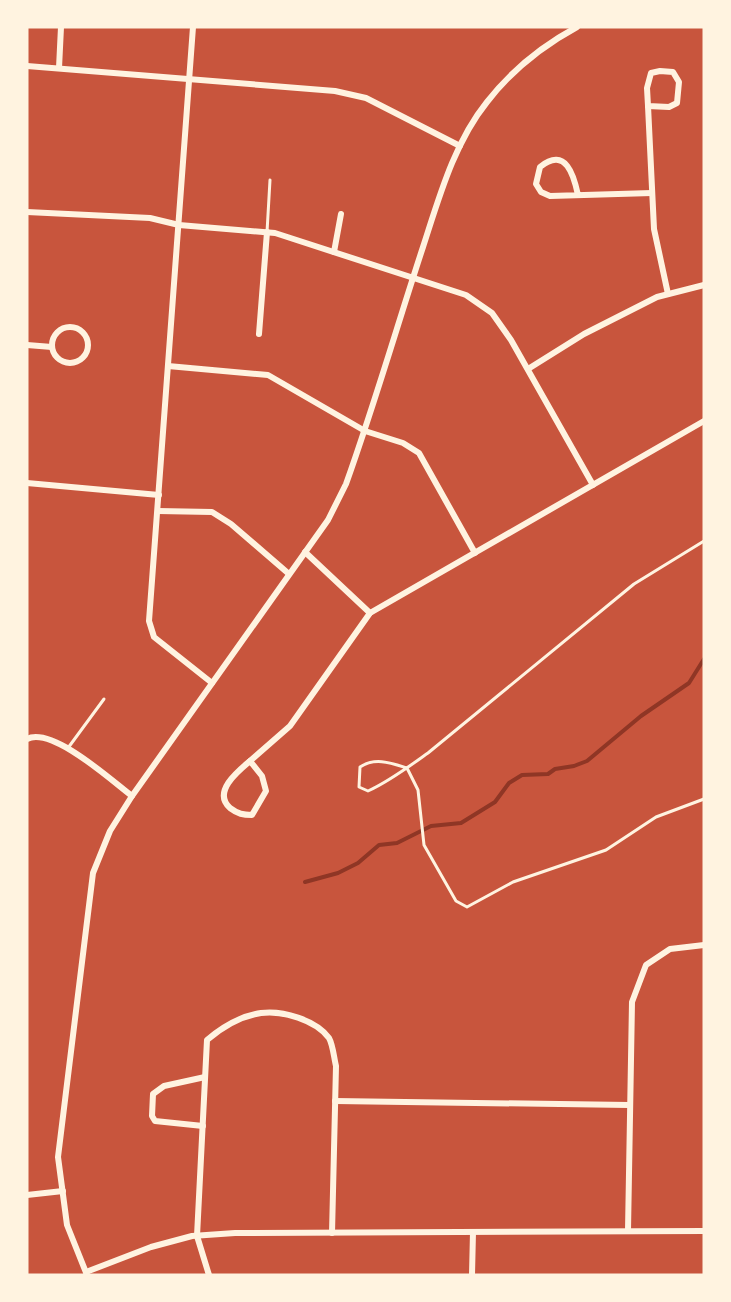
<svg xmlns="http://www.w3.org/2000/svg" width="731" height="1302" font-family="'IBM Plex Serif',serif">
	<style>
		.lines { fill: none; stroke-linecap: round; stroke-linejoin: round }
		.stream { stroke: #8f3625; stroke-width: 4 }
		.service { stroke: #fff3e0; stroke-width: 3 }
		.minor { stroke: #fff3e0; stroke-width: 6 }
	</style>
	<rect width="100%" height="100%" fill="#c8553d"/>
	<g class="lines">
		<!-- stream -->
		<path class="stream" d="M 305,882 L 338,873 L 358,863 L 379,845 L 397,843 L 431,826 L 461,823 L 495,802 L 509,783 L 522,775 L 548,774 L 555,769 L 574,766 L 587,761 L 641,716 L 689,683 L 704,659"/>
		<!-- service -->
		<g class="service">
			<path d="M 267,232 L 270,180"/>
			<path d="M 704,541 L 634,584 L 428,753 C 408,767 390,781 368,791 L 359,787 L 360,767 C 375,757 391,763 407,768 L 418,790 L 424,845 L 456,901 L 467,907 L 513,882 L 606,850 L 656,817 L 704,799"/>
			<path d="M 68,748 L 104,699"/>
		</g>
		<!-- minor -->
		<g class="minor">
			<path d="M 193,27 L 149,621 L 154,637 L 212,683"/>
			<path d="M 27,66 L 335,91 L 366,98 L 460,146"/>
			<path d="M 59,68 L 61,27"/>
			<path d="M 660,71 L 673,72 L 679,82 L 677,103 L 669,107 L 648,106 L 647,88 L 651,73 Z"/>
			<path d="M 648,106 L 654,229 L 668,294"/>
			<path d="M 578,195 C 574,176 566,146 540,167 L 536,184 L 541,192 L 550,196 L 652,193"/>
			<path d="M 27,212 L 150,218 L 179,225 L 275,233 L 466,295 L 492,313 L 511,340 L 593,485"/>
			<path d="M 334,252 L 341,214"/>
			<circle cx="70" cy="345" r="18"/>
			<path d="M 259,334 L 267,232"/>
			<path d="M 27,345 L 52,347"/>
			<path d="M 168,366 L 268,375 L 365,431 L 403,443 L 419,453 L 475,553"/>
			<path d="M 528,369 L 584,334 L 657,297 L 704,285"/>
			<path d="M 27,483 L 159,495"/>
			<path d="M 158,511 L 212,512 L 231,524 L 289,574"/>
			<path d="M 305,552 L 370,613"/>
			<path d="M 27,739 C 52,726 112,781 132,796"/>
			<path d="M 250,761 L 290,726 L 370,613 L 704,421"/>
			<path d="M 250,761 L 262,776 L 266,791 L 252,815 C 243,815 238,814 230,808 C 212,792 238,771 250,761 Z"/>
			<path d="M 335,1101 L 629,1105"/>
			<path d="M 203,1126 L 155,1121 L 152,1116 L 153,1094 L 164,1086 L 205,1077"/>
			<path d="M 27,1195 L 63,1191"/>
			<path d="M 628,1231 L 632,1002 L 646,965 L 670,949 L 704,945"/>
			<path d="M 86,1272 L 151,1247 L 192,1236 L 235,1233 L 704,1231"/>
			<path d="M 87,1275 L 67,1225 L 58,1157 L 93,873 L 110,831 L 132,796 L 328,520 L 346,484 C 374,406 397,326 423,247 C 439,198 454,143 487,102 C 511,71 542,46 577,27"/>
			<path d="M 209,1275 L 197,1236 L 207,1040 C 221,1028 241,1016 261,1013 C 282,1010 316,1020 329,1038 C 333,1045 334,1058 336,1066 L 332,1233"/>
			<path d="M 472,1275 L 473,1232"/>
		</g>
	</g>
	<!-- border -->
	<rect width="731" height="1302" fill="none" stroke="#fff3e0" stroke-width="57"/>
</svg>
